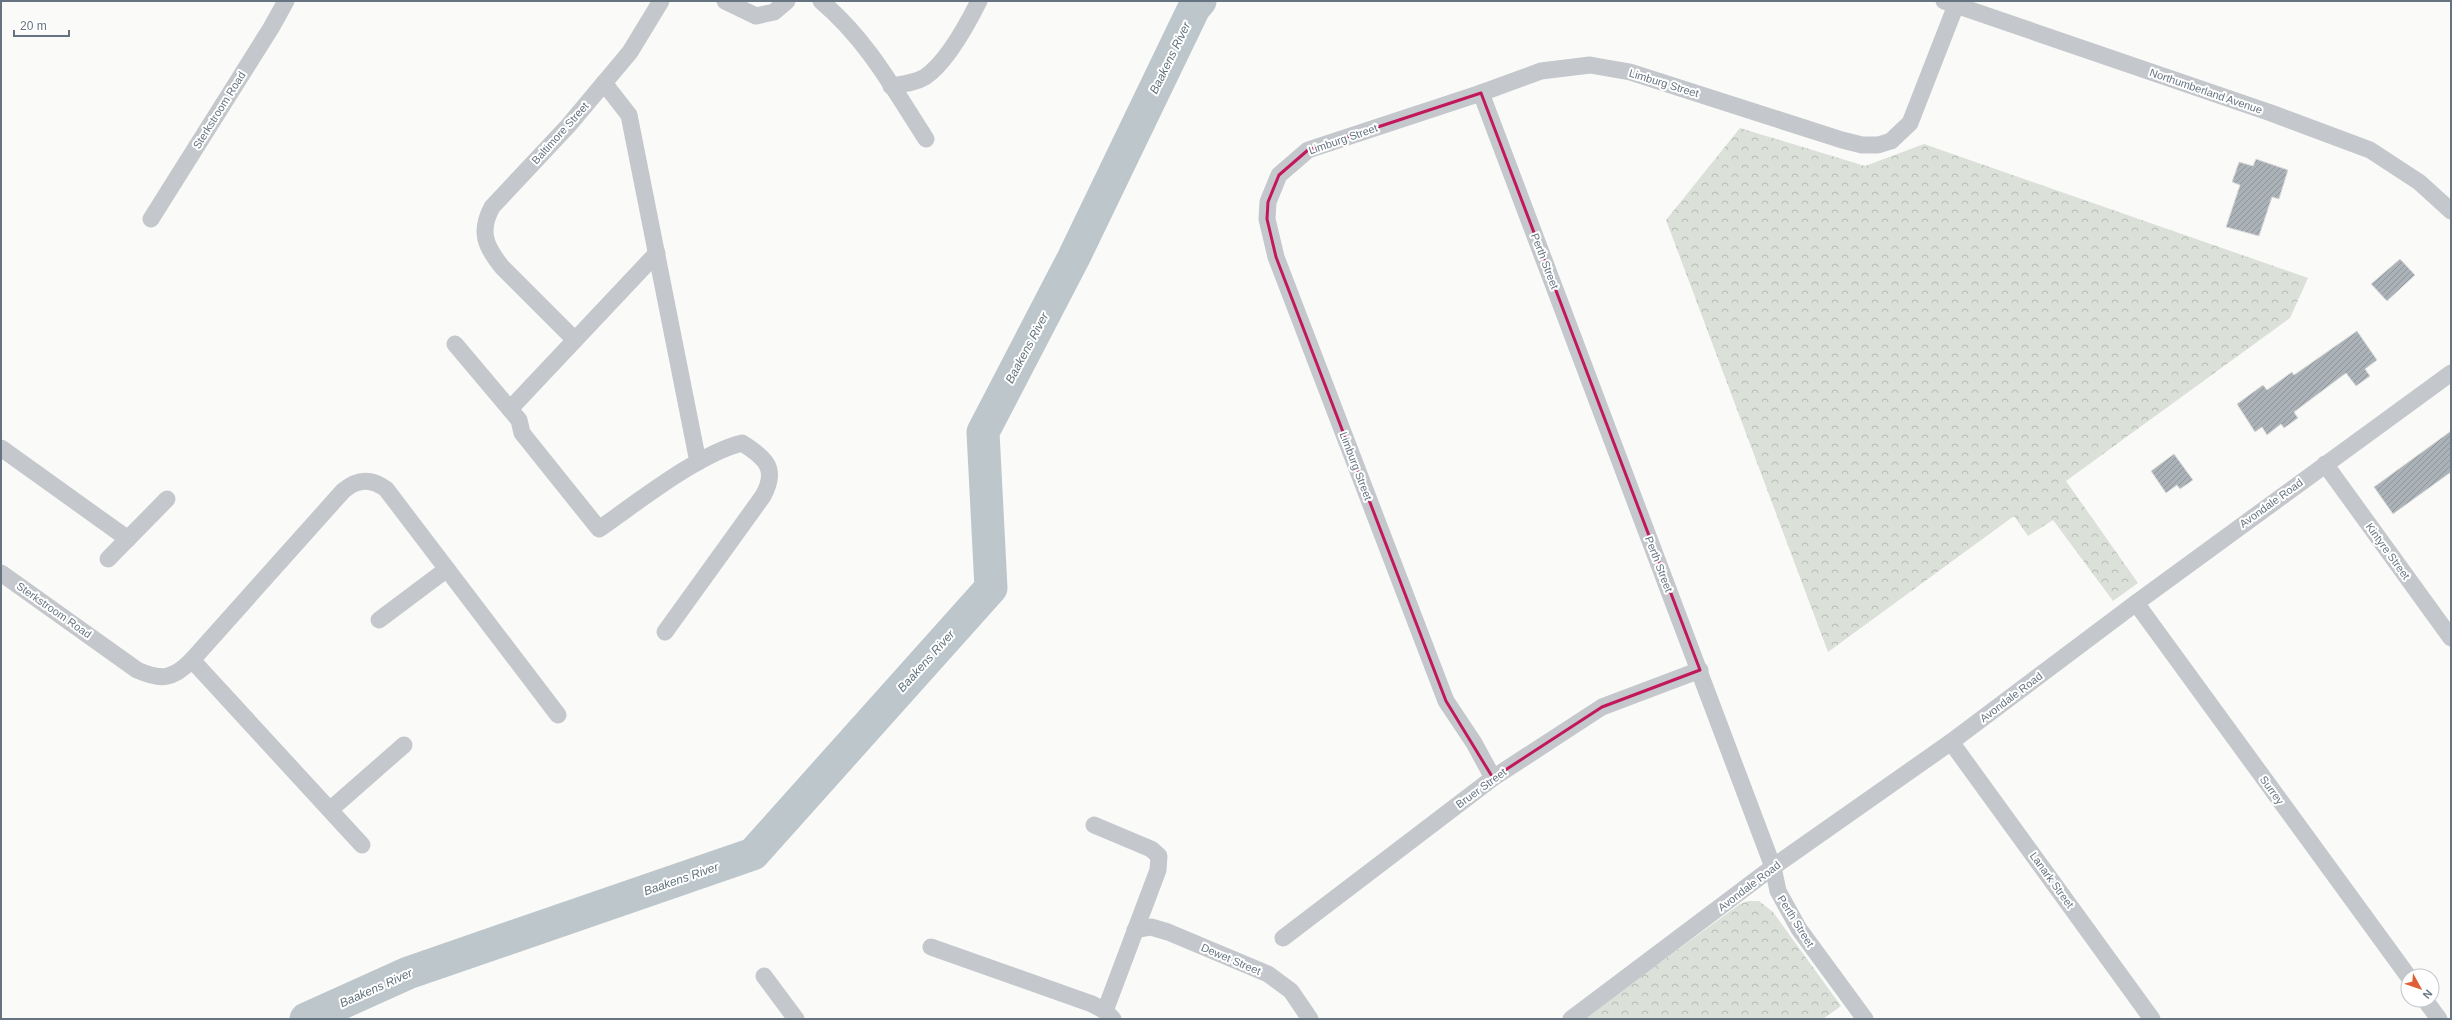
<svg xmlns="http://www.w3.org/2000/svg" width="2452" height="1020" font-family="Helvetica,sans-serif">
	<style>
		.park { fill: url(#park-crowns) }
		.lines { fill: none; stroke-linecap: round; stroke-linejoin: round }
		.river { stroke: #bdc6cb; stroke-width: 33 }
		.building { fill: url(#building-hatch); stroke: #dcdcda }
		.minor { stroke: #c4c7cb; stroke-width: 17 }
		.marked { fill: none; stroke: #c2185b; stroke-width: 3; stroke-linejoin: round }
		.labels { text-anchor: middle; stroke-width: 4; stroke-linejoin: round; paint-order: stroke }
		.street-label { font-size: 11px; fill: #667481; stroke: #fff }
		.water-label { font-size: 12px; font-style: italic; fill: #60737b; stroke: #fff }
	</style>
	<defs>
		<pattern id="park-crowns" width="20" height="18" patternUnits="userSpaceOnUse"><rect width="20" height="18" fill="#dbe1d9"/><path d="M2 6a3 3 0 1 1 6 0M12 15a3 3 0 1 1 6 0" fill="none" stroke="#b5bbb5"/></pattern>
		<pattern id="building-hatch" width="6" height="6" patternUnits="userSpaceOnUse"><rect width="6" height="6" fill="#aab2b8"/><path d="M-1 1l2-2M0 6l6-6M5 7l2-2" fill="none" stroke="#8e959b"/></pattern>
	</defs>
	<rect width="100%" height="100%" fill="#fafaf8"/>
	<!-- park -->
	<g class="park">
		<path d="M 1740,128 L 1865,166 L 1924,144 L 2308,278 L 2290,318 L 2066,481 L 2138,583 L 2113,601 L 2053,520 L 2028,536 L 2014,516 L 1828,652 L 1666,220 Z"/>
		<path d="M 1748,901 L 1759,901 L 1773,912 L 1841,1006 L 1823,1019 L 1583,1019 L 1740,904 Z"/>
	</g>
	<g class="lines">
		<!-- river -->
		<path class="river" d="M 306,1019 L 408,973 L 753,854 L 991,588 L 983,432 L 1074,257 L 1194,8 L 1200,1"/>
	</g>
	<!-- building -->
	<g class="building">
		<path d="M 2256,159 L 2288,170 L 2279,199 L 2272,197 L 2259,236 L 2226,227 L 2240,185 L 2232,182 L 2239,162 L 2253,166 Z"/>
		<path d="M 2400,259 L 2415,275 L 2387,301 L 2371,284 Z"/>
		<path d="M 2357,331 L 2377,360 L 2365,369 L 2370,376 L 2356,386 L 2346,373 L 2294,412 L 2298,418 L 2284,428 L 2281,424 L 2267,435 L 2262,427 L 2255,432 L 2237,404 L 2263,385 L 2267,390 L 2292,372 L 2294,375 Z"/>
		<path d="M 2451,431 L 2451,472 L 2393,514 L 2374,487 Z"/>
		<path d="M 2174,454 L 2193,480 L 2180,489 L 2177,485 L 2166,493 L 2151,471 Z"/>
	</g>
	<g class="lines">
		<!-- minor -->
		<g class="minor">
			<path d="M 725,1 L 756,16 L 774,12 L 787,1"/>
			<path d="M 821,1 C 868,41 893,88 926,139"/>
			<path d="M 1944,1 L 2271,113 L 2370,150 L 2419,182 L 2451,211"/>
			<path d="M 604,83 L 629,115 L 698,462"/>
			<path d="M 891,86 C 903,84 915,83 925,77 C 946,63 968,23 979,1"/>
			<path d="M 1481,93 L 1773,867 L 1778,891 L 1799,929 L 1865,1019"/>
			<path d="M 151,219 L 271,28 L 286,1"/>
			<path d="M 575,340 L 502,267 C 485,246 479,231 492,207 L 568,126 L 630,52 L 661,1"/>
			<path d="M 455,344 L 519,420 L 522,433 L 599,529 C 638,502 698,454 742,443 C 766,458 778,469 763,496 L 665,632"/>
			<path d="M 510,409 L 657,253"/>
			<path d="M 1,448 L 128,539"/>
			<path d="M 2325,464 L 2451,638"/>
			<path d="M 108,559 L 167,499"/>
			<path d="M 1,573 L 137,670 C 162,681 173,679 192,660 L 343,491 C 357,479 371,478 386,489 L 558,715"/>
			<path d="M 2136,603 L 2408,976"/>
			<path d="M 379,620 L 447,569"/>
			<path d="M 192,660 L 362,845"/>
			<path d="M 1951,742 L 2152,1019"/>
			<path d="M 1493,778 L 1474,743 L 1446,701 L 1276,257 L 1267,219 L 1268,202 L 1279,175 L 1308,150 L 1481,93 L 1541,71 L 1590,65 L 1630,72 L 1842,140 L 1862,145 L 1878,145 L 1891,141 L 1910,123 L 1956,5"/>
			<path d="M 331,809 L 404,745"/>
			<path d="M 1094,825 L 1151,849 L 1159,856 L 1158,870 L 1105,1011"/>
			<path d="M 1135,930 L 1151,927 L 1168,932 L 1268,974 L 1291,991 L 1310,1019"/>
			<path d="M 1283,938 L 1493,778 L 1602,707 L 1700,670"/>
			<path d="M 931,947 L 1092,1004 L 1105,1011 L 1113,1019"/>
			<path d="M 764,976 L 796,1019"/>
			<path d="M 2425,1000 L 2439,1019"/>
			<path d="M 1571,1019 L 1773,867 L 1951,742 L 2136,603 L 2451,373"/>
		</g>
	</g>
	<!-- marked area -->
	<path class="marked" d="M 1481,93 L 1700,670 L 1602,707 L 1493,778 L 1446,701 L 1276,257 L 1267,219 L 1268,202 L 1279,175 L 1308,150 Z"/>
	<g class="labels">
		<!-- street labels -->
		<g class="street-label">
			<text transform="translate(1664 83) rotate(17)" y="4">Limburg Street</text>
			<text transform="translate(2206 91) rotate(19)" y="4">Northumberland Avenue</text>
			<text transform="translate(219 110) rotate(-58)" y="4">Sterkstroom Road</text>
			<text transform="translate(560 133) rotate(-48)" y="4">Baltimore Street</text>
			<text transform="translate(1343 139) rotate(-19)" y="4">Limburg Street</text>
			<text transform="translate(1545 261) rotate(69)" y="4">Perth Street</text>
			<text transform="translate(1356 466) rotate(69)" y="4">Limburg Street</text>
			<text transform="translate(2271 503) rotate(-36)" y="4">Avondale Road</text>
			<text transform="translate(2388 551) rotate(54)" y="4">Kintyre Street</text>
			<text transform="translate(1659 564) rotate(69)" y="4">Perth Street</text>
			<text transform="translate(54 610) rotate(35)" y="4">Sterkstroom Road</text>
			<text transform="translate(2011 697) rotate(-37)" y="4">Avondale Road</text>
			<text transform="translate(1481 788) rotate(-36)" y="4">Bruer Street</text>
			<text transform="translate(2272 790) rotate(54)" y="4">Surrey</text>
			<text transform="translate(2052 880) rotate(54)" y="4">Lanark Street</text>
			<text transform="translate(1749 886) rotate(-37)" y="4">Avondale Road</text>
			<text transform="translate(1796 921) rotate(58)" y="4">Perth Street</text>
			<text transform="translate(1231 959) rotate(23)" y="4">Dewet Street</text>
		</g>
		<!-- water labels -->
		<g class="water-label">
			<text transform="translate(1170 58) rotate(-64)" y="4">Baakens River</text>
			<text transform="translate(1027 348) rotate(-62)" y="4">Baakens River</text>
			<text transform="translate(926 661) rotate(-48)" y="4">Baakens River</text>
			<text transform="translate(681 879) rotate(-19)" y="4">Baakens River</text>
			<text transform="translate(376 988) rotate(-24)" y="4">Baakens River</text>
		</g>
	</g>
	<!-- border -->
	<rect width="2452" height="1020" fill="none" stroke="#667481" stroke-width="4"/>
	<!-- north arrow -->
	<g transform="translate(2420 988) rotate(130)"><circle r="19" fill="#ffffff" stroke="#c2c7cd"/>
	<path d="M0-3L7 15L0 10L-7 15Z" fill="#dd6134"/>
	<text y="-6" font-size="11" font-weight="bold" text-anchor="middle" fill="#667481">N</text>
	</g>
	<!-- scale -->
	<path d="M14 30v6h55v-6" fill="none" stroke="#667481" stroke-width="2"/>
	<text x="20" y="30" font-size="12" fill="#667481" stroke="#ffffff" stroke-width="3" paint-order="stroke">20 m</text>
</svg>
